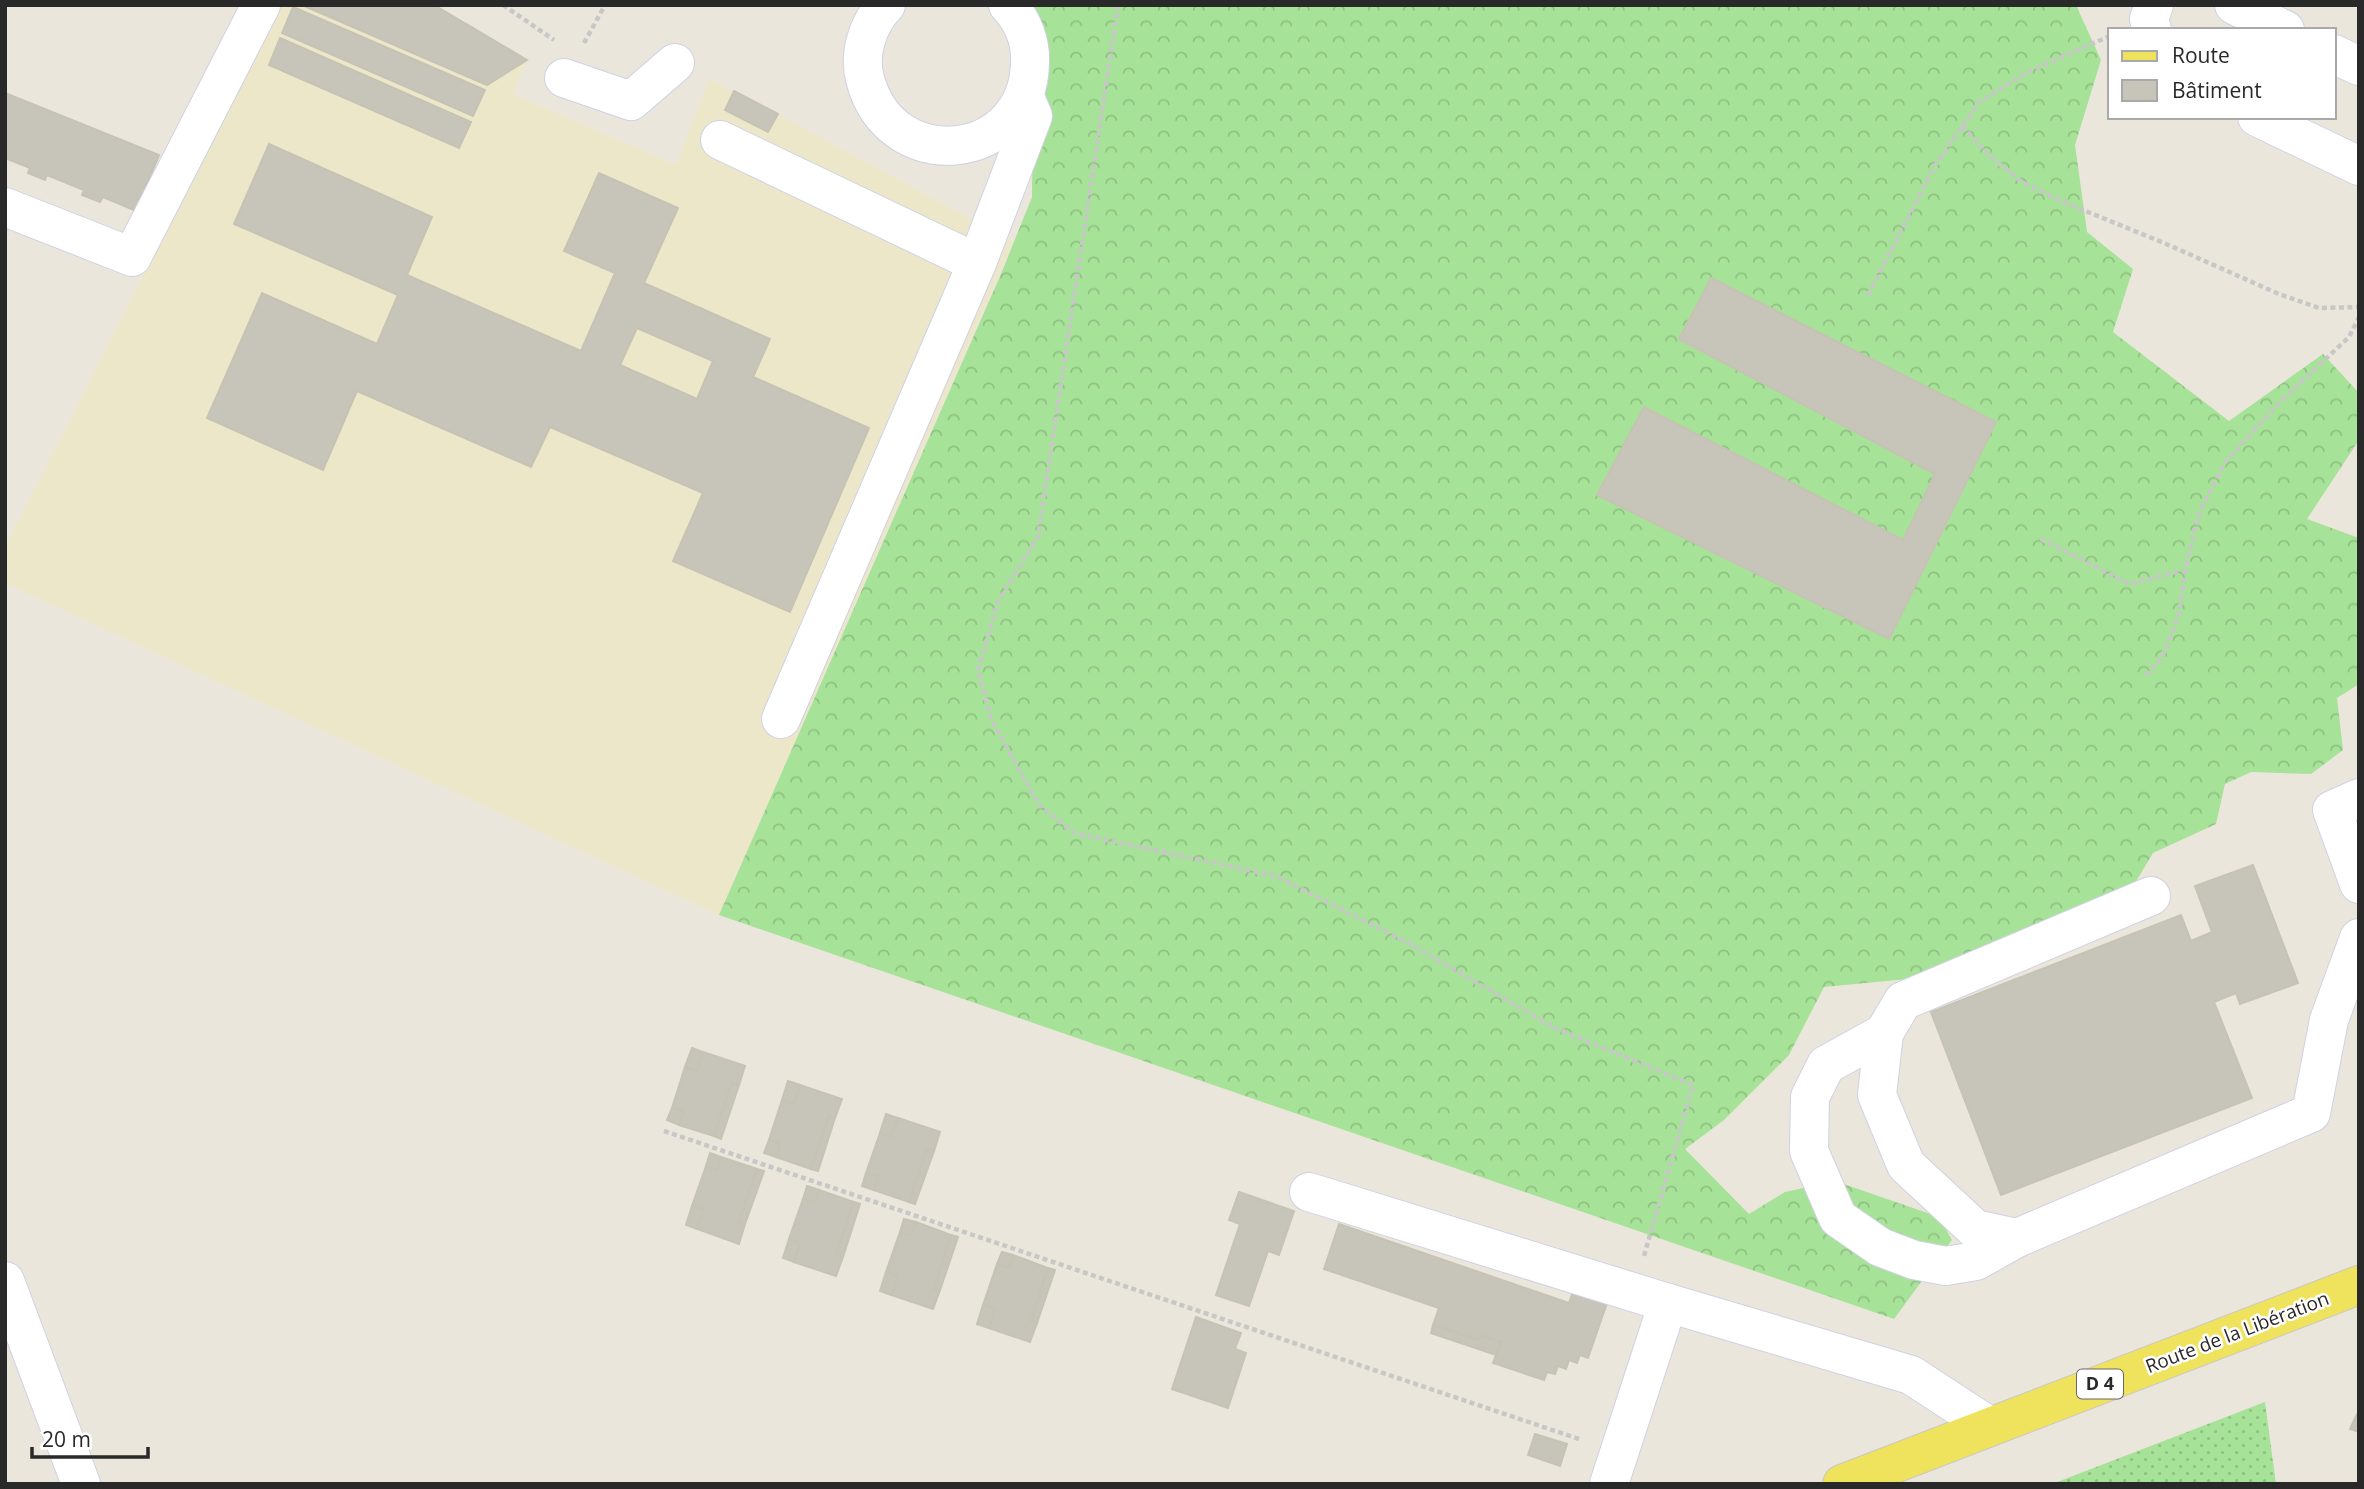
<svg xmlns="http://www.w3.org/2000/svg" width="2364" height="1489" font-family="'Open Sans',sans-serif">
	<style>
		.education { fill: #ede7ca }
		.grass { fill: url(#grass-dots) }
		.forest { fill: url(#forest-crowns) }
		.building { fill: #c7c4b9; stroke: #c6c3b4; stroke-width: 2; fill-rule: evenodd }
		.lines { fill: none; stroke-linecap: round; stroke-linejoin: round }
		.minor-casing { stroke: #d0d1e2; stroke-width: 40 }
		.major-casing { stroke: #c7c7c7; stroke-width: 40 }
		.path { stroke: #c7c7c7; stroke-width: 4.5; stroke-dasharray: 5 3.5; stroke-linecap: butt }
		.minor { stroke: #fff; stroke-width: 38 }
		.major { stroke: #efe25c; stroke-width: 38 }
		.labels { text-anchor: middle; stroke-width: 5; stroke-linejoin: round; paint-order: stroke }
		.shield { fill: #fff; stroke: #696969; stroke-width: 2 }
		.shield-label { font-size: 18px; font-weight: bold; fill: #292929 }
		.street-label { font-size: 19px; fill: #292929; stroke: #fff }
	</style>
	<defs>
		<pattern id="grass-dots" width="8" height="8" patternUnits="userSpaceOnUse" patternTransform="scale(1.75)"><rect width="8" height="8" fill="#a6e297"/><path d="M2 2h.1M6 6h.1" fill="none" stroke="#8fc282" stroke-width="1.8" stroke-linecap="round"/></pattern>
		<pattern id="forest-crowns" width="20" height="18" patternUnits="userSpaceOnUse" patternTransform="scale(1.75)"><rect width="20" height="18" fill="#a6e297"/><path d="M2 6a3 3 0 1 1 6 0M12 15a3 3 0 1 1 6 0" fill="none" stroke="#8fc282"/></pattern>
	</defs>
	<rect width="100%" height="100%" fill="#ebe6db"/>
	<!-- education -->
	<path class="education" d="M 281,5 L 434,5 L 527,60 L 513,94 L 676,165 L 709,79 L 778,114 L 1013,242 L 719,915 L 5,583 L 5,547 Z"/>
	<!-- grass -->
	<path class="grass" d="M 2265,1402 L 2276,1484 L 2052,1484 Z"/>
	<!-- forest -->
	<path class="forest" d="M 1016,5 L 2076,5 L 2101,60 L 2075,145 L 2087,232 L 2133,269 L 2113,332 L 2229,421 L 2323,354 L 2359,393 L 2359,440 L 2307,519 L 2359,538 L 2359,684 L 2337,698 L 2343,750 L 2311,774 L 2251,772 L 2225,784 L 2216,824 L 2153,853 L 2123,903 L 1918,978 L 1824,987 L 1789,1055 L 1724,1120 L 1685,1149 L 1749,1214 L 1785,1192 L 1835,1181 L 1939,1217 L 1952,1240 L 1894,1319 L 719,915 L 1001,274 L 1032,197 L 1033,83 Z"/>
	<!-- building -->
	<g class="building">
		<path d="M 302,5 L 434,5 L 527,60 L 487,85 Z"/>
		<path d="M 293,7 L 485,90 L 473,116 L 282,33 Z"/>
		<path d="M 280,38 L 471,122 L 459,148 L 269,65 Z"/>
		<path d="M 734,91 L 778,114 L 768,132 L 725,110 Z"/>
		<path d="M 5,93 L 159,155 L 136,211 L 103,197 L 100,202 L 82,195 L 84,190 L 47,175 L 45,180 L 28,173 L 30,168 L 5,158 Z"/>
		<path d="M 269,144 L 432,217 L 407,275 L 581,351 L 615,273 L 564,251 L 599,173 L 678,208 L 644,283 L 770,339 L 753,377 L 869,428 L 790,612 L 673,561 L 703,493 L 550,427 L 531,467 L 357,391 L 323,470 L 207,418 L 262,293 L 377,344 L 398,295 L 234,224 ZM 637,328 L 713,361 L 697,399 L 620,365 Z"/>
		<path d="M 1711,278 L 1996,422 L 1889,639 L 1597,495 L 1644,407 L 1903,540 L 1935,474 L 1679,339 Z"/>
		<path d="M 2253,865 L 2298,983 L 2240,1004 L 2236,993 L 2214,1002 L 2252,1098 L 2001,1195 L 1931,1012 L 2181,915 L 2191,941 L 2212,932 L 2195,886 Z"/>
		<path d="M 692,1048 L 703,1052 L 697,1071 L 685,1067 Z"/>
		<path d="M 703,1052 L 745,1066 L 739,1085 L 732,1083 L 714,1136 L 679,1125 L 683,1111 L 672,1108 L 685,1067 L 697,1071 Z"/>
		<path d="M 788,1081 L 800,1085 L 794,1104 L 782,1100 Z"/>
		<path d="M 732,1083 L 739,1085 L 721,1139 L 714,1136 Z"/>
		<path d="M 800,1085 L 842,1099 L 835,1118 L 829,1116 L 811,1169 L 776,1157 L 780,1144 L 769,1140 L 782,1100 L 794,1104 Z"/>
		<path d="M 672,1108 L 683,1111 L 679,1125 L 667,1120 Z"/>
		<path d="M 886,1114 L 898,1118 L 891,1137 L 880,1133 Z"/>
		<path d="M 829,1116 L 835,1118 L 818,1171 L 811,1169 Z"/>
		<path d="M 898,1118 L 940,1132 L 934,1151 L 927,1149 L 909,1202 L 874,1190 L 878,1177 L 866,1173 L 880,1133 L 891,1137 Z"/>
		<path d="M 769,1140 L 780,1144 L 776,1157 L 764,1153 Z"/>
		<path d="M 927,1149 L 934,1151 L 915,1204 L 909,1202 Z"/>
		<path d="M 710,1153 L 721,1157 L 717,1170 L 706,1166 Z"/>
		<path d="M 721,1157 L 757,1169 L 739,1222 L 745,1224 L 739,1244 L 697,1229 L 704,1210 L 692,1206 L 706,1166 L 717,1170 Z"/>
		<path d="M 757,1169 L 764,1171 L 745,1224 L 739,1222 Z"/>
		<path d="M 866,1173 L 878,1177 L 874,1190 L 862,1186 Z"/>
		<path d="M 807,1186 L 819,1190 L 815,1203 L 803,1199 Z"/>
		<path d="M 819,1190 L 854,1202 L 836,1255 L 843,1257 L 836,1276 L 794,1262 L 800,1243 L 789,1239 L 803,1199 L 815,1203 Z"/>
		<path d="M 1239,1192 L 1294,1211 L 1279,1255 L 1268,1251 L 1249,1306 L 1216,1295 L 1240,1224 L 1229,1220 Z"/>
		<path d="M 854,1202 L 860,1204 L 843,1257 L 836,1255 Z"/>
		<path d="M 692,1206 L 704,1210 L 697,1229 L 686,1225 Z"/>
		<path d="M 904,1219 L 916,1222 L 911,1235 L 900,1232 Z"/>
		<path d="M 916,1222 L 951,1235 L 934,1288 L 940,1290 L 933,1309 L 891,1295 L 898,1276 L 886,1272 L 900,1232 L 911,1235 Z"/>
		<path d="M 1339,1224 L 1569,1303 L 1573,1292 L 1607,1303 L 1588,1358 L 1580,1355 L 1577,1363 L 1569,1360 L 1566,1369 L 1558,1366 L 1555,1374 L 1547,1372 L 1544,1380 L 1493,1363 L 1501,1342 L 1479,1335 L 1478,1340 L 1433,1325 L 1439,1308 L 1324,1269 Z"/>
		<path d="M 951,1235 L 958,1237 L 940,1290 L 934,1288 Z"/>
		<path d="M 789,1239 L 800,1243 L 794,1262 L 783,1258 Z"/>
		<path d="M 1002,1252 L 1013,1255 L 1009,1268 L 997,1264 Z"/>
		<path d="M 1013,1255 L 1048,1268 L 1031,1321 L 1037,1323 L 1030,1342 L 989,1328 L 995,1309 L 983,1305 L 997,1264 L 1009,1268 Z"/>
		<path d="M 1048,1268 L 1055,1270 L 1037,1323 L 1031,1321 Z"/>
		<path d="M 886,1272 L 898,1276 L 891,1295 L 880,1291 Z"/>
		<path d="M 983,1305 L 995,1309 L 989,1328 L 977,1324 Z"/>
		<path d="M 1196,1317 L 1241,1333 L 1235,1349 L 1246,1353 L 1228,1408 L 1172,1389 Z"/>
		<path d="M 1433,1325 L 1478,1340 L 1479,1335 L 1501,1342 L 1496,1355 L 1431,1333 Z"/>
		<path d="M 2357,1414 L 2359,1414 L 2359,1432 L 2350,1429 Z"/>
		<path d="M 1535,1434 L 1567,1444 L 1560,1466 L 1528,1455 Z"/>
	</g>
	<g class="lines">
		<!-- minor casing -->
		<g class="minor-casing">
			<g id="minor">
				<path d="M 886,5 C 868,23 858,54 865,79 C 891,178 1028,162 1030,63 C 1031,42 1023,21 1008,5"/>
				<path d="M 2234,5 L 2285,30"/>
				<path d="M 2152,30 L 2149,19 L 2154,5"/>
				<path d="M 2334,54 L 2359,66"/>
				<path d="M 564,78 L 631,101 L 675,63"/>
				<path d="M 2257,117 L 2359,166"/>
				<path d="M 720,140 L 977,263 L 781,719"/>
				<path d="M 5,207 L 132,257 L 261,5"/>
				<path d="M 977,263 L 1033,116 L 1024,95"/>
				<path d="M 2359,798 L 2332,810 L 2359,884"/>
				<path d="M 2151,896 L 1903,1001 L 1884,1033 L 1877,1095 L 1906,1165 L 1975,1229 L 2017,1238 L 2311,1113 L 2329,1020 L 2359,938"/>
				<path d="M 1884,1033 L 1826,1065 L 1810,1097 L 1809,1151 L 1838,1218 L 1880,1247 L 1914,1260 L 1946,1266 L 1976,1261 L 2017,1238"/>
				<path d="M 1309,1192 L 1668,1303"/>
				<path d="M 5,1281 L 81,1484"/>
				<path d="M 1609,1484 L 1668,1303 L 1911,1375 L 1989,1426"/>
			</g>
		</g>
		<!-- major casing -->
		<g class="major-casing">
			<path id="major" d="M 1842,1484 L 2359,1285"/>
		</g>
		<!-- path -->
		<g class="path">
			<path d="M 503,5 L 554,40"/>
			<path d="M 1118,5 L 1038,536 L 998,602 L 978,669 L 991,719 L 1039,805 L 1074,833 L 1276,876 L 1412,945 L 1555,1028 L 1693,1085 L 1644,1256"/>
			<path d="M 584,43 L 605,5"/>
			<path d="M 1962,126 L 1992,158 L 2022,182 L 2061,201 L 2164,243 L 2279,294 L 2319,308 L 2359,307"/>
			<path d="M 1868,295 L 1934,167 L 1980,101 L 2028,72 L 2110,36"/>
			<path d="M 2041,539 L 2129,584 L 2185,570"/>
			<path d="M 2146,675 L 2162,657 L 2179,615 L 2185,570 L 2199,513 L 2226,461 L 2281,401 L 2349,337 L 2359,317"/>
			<path d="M 664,1131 L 1582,1440"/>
		</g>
		<!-- minor -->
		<use href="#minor" class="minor"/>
		<!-- major -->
		<use href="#major" class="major"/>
	</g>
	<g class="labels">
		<!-- shield labels -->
		<rect class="shield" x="2077" y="1369.5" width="46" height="29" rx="5"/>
		<g class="shield-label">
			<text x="2100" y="1390">D 4</text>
		</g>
		<!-- street labels -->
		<g class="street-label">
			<text transform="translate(2237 1332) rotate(-21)" y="7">Route de la Libération</text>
		</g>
	</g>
	<!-- border -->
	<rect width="2364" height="1489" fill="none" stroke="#292929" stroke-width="14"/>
	<!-- legend -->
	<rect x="2108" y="28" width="228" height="91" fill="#ffffff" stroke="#a9a9a9" stroke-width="2"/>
	<rect x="2122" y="51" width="35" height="10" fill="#efe25c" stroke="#a9a9a9" stroke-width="2"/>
	<text x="2172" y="63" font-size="21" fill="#292929">Route</text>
	<rect x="2122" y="80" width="35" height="21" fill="#c7c4b9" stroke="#a9a9a9" stroke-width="2"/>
	<text x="2172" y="98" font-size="21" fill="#292929">Bâtiment</text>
	<!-- scale -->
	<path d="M32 1447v10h116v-10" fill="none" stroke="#292929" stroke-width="3.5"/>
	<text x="42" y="1447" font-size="21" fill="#292929" stroke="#ffffff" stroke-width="5" paint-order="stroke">20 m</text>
</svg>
